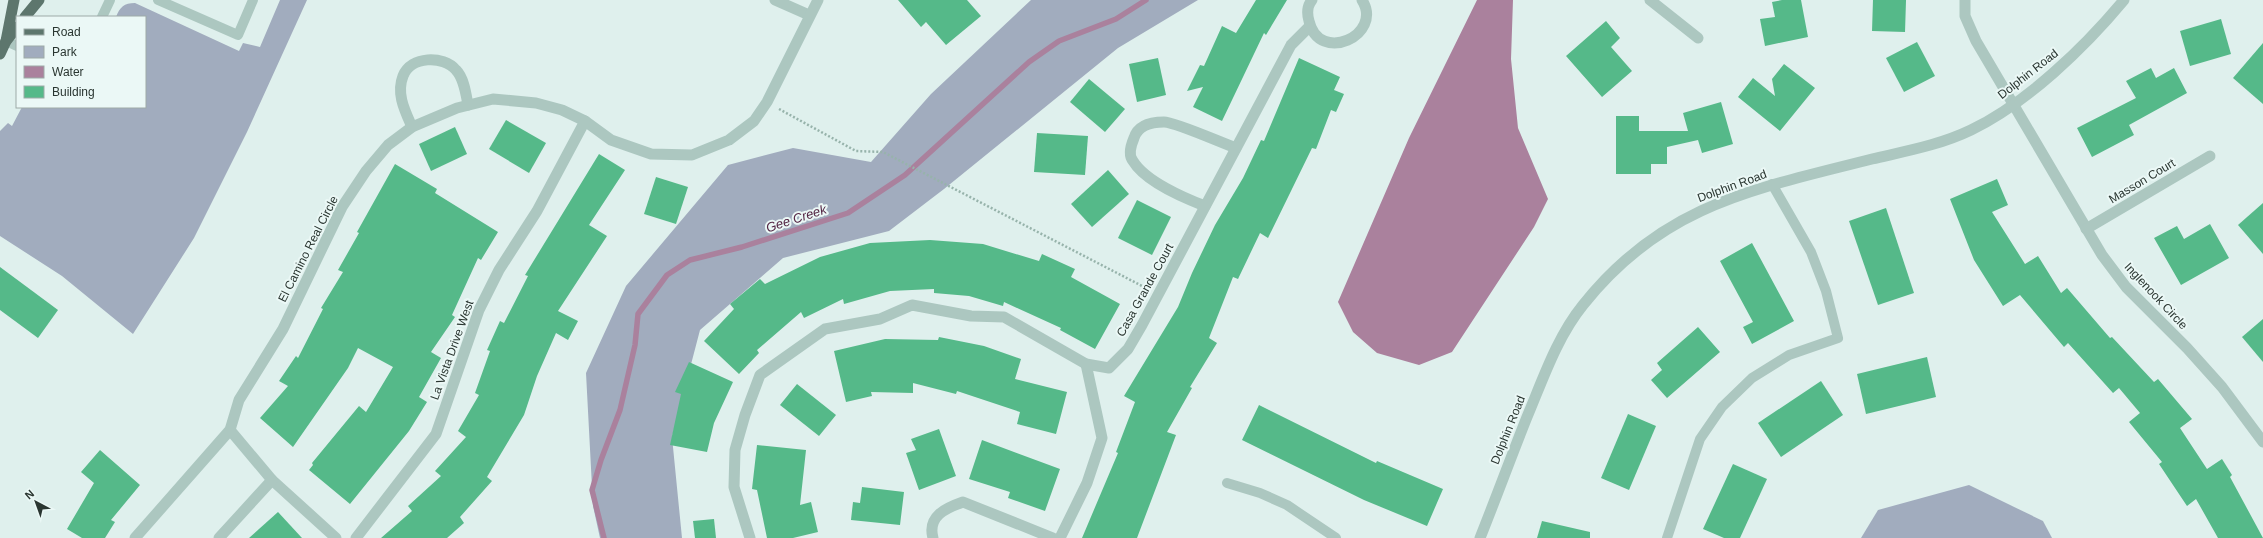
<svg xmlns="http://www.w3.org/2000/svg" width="2263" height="538" font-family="Arial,sans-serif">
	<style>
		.green { fill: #a1acbe }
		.water { fill: #aa819d }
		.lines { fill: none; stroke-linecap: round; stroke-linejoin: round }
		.stream { stroke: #aa819d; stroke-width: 5.5 }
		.building { fill: #55b989 }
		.path { stroke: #97b3ab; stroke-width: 2.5; stroke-dasharray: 2 2; stroke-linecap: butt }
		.service { stroke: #acc7c0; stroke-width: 10 }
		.minor { stroke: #acc7c0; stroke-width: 11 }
		.primary { stroke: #5d766d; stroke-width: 11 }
		.labels { text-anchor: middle; stroke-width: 4; stroke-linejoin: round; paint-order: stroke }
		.street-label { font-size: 12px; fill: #2a3631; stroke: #ebf8f6 }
		.water-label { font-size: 13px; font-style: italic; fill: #532443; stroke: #ebf8f6 }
	</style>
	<rect width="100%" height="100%" fill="#dff0ed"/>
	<!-- green -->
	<g class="green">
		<path d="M 280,0 L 307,0 L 247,132 L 194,238 L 133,334 L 62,276 L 0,236 L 0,131 L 8,123 L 12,126 L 22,107 L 145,107 L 145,17 L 116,17 C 120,7 124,3 135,3 L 239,51 L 243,43 L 260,47 Z"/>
		<path d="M 1031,0 L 1198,0 L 1118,48 L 944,189 L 889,231 L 783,258 L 700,330 L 672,437 L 682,538 L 600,538 L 593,506 L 586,373 L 626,286 L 728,165 L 793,148 L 871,162 L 931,94 Z"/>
		<path d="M 1969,485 L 2043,521 L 2052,538 L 1861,538 L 1878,510 Z"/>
	</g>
	<!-- water -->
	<path class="water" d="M 1477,0 L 1513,0 L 1511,59 L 1518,128 L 1548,199 L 1534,227 L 1452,352 L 1419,365 L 1377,353 L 1353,332 L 1338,302 L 1409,138 Z"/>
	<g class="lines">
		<!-- stream -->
		<path class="stream" d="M 604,538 L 592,490 L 601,460 L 620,410 L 635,345 L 638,314 L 667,275 L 690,260 L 742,247 L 848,213 L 905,175 L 1029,62 L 1059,41 L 1116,19 L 1146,0"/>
	</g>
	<!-- building -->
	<g class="building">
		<path d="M 898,0 L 967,0 L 981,16 L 946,45 L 926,22 L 921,27 Z"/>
		<path d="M 1256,0 L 1287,0 L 1266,35 L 1264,33 L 1222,121 L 1193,107 L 1203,87 L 1187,91 L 1200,65 L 1204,66 L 1222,26 L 1236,33 Z"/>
		<path d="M 1782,0 L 1801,0 L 1808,37 L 1765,46 L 1760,19 L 1775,17 L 1772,2 Z"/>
		<path d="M 1873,0 L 1906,0 L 1905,32 L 1872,31 Z"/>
		<path d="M 2221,19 L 2231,54 L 2190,66 L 2180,31 Z"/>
		<path d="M 1606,21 L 1620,38 L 1611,47 L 1632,71 L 1602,97 L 1566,56 Z"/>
		<path d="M 1917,42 L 1935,76 L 1904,92 L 1886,58 Z"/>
		<path d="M 2263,43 L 2263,104 L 2233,78 Z"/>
		<path d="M 1158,58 L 1166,95 L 1137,102 L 1129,64 Z"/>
		<path d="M 1299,58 L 1340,77 L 1334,90 L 1344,94 L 1336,112 L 1331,110 L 1316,149 L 1312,148 L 1268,238 L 1260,233 L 1238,279 L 1233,277 L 1209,338 L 1217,343 L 1190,387 L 1192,388 L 1167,432 L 1176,435 L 1137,538 L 1082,538 L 1118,453 L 1116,452 L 1135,402 L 1124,396 L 1178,307 L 1192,273 L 1215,225 L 1243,178 L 1261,140 L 1264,141 Z"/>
		<path d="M 1784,64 L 1815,88 L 1780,131 L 1738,97 L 1753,78 L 1775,96 L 1772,79 Z"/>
		<path d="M 2151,68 L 2156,78 L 2174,68 L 2187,93 L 2129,125 L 2134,135 L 2092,157 L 2077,128 L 2136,98 L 2126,81 Z"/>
		<path d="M 1089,79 L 1125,109 L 1105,132 L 1070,102 Z"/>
		<path d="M 1721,102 L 1733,144 L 1702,153 L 1698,140 L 1667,147 L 1667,164 L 1651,164 L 1651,174 L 1616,174 L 1616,116 L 1639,116 L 1639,131 L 1688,131 L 1683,113 Z"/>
		<path d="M 506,120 L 546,143 L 529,173 L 489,149 Z"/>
		<path d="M 455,127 L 467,154 L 431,171 L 419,144 Z"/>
		<path d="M 1037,133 L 1088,136 L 1085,175 L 1034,172 Z"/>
		<path d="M 599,154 L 625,170 L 589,225 L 607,236 L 558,311 L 578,321 L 568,340 L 556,333 L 537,376 L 524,415 L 487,477 L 492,481 L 460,517 L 464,523 L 447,538 L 381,538 L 412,511 L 408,506 L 441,476 L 435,471 L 466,437 L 458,431 L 479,395 L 475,393 L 490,351 L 487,350 L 500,321 L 504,323 L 528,276 L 525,275 Z"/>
		<path d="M 395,164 L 437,189 L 435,193 L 498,232 L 481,260 L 478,258 L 452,315 L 455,317 L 431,352 L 441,358 L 419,397 L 427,402 L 409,431 L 350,504 L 309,470 L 313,465 L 312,463 L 359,406 L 366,412 L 393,367 L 358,348 L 348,368 L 293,447 L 260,418 L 288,386 L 279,381 L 296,356 L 298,358 L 323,309 L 321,308 L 343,272 L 338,270 L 359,233 L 357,232 Z"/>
		<path d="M 1108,170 L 1129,194 L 1092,227 L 1071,204 Z"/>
		<path d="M 656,177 L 688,187 L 676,224 L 644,214 Z"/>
		<path d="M 1997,179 L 2008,205 L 1992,212 L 2025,264 L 2038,256 L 2061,293 L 2067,288 L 2110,338 L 2112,337 L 2154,382 L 2158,379 L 2192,419 L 2180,428 L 2207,469 L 2222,459 L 2232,475 L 2230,477 L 2263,538 L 2218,538 L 2196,499 L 2187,506 L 2159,464 L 2162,462 L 2129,422 L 2140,413 L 2119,388 L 2113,393 L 2068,343 L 2064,347 L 2020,295 L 2003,306 L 1974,260 L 1950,199 Z"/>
		<path d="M 1137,200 L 1171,217 L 1152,255 L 1118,238 Z"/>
		<path d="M 2263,203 L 2263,254 L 2238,225 Z"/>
		<path d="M 1886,208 L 1914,293 L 1878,305 L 1849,221 Z"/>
		<path d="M 2210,224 L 2229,258 L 2181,285 L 2154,238 L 2177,226 L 2184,239 Z"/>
		<path d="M 930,240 L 983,244 L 1039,261 L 1042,254 L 1075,269 L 1071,277 L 1120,304 L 1095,349 L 1060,330 L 1061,328 L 1004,302 L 1003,306 L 969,296 L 934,293 L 934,289 L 890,291 L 844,304 L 843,299 L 804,318 L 801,312 L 757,350 L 759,353 L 739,374 L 704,341 L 734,309 L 730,304 L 760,279 L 765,284 L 820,257 L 870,243 Z"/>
		<path d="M 1752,243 L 1794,321 L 1752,344 L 1743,327 L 1753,322 L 1720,261 Z"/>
		<path d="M 0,267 L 58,310 L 38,338 L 0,310 Z"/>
		<path d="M 2263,319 L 2263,362 L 2242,337 Z"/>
		<path d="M 1698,327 L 1720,352 L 1667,398 L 1651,380 L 1662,370 L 1657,363 Z"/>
		<path d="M 939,337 L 984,346 L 1021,359 L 1015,379 L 1067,392 L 1056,434 L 1017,424 L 1020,412 L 957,391 L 956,394 L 913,383 L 913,393 L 871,392 L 872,396 L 846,402 L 834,351 L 885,339 L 938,340 Z"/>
		<path d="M 1927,357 L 1936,397 L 1866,414 L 1857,374 Z"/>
		<path d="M 689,362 L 733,382 L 714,423 L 707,452 L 670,445 L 681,394 L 675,392 Z"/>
		<path d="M 1821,381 L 1843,415 L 1781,457 L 1758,423 Z"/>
		<path d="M 797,384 L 836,415 L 819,436 L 780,405 Z"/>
		<path d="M 1259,405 L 1376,463 L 1377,461 L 1443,489 L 1427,526 L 1364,500 L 1242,440 Z"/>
		<path d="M 1628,414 L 1656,426 L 1629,490 L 1601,478 Z"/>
		<path d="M 939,429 L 956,476 L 919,490 L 906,453 L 916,450 L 911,439 Z"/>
		<path d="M 982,440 L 1060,469 L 1045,511 L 1008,498 L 1010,492 L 969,479 Z"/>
		<path d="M 757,445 L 806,450 L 800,505 L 811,502 L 818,532 L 793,538 L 767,538 L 757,490 L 752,489 Z"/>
		<path d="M 100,450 L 140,485 L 111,520 L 115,522 L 105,538 L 82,538 L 67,529 L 94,483 L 81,472 Z"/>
		<path d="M 1733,464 L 1767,479 L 1740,538 L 1724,538 L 1703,529 Z"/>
		<path d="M 862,487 L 904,492 L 900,525 L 851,520 L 853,502 L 860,503 Z"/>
		<path d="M 278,512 L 302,538 L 249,538 Z"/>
		<path d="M 714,519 L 716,538 L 695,538 L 693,521 Z"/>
		<path d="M 1542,521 L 1590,532 L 1590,538 L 1537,538 Z"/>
	</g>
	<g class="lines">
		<!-- path -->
		<path class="path" d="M 779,109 L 856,151 L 883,152 L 1146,288"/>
		<!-- service -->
		<g class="service">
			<path d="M 158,0 L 238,35 L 253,0"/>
			<path d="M 102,17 L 110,0"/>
			<path d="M 6,41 L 17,46"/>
			<path d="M 1227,483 L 1260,493 L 1287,505 L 1336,538"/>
			<path d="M 1667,538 L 1700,439 L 1722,407 L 1752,378 L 1789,355 L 1838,338 L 1826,291 L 1811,252 L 1772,184"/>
		</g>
		<!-- minor -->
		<g class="minor">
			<path d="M 775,0 L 809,15"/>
			<path d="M 1312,0 C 1307,6 1307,14 1309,21 C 1319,65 1384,35 1362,0"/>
			<path d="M 1650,0 L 1698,38"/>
			<path d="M 1965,0 L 1965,16 L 1976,41 L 2102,255 L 2126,287 L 2187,348 L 2222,387 L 2263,442"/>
			<path d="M 412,127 C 405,111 396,94 403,76 C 411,56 443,55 456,70 C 464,78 466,94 468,105"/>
			<path d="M 1205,206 C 1184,198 1145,181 1133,161 C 1128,155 1131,145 1134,138 C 1138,125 1152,122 1164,122 C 1175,122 1222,143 1236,148"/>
			<path d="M 2086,229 L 2210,156"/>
			<path d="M 230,430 L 272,480 L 336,538"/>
			<path d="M 135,538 L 230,430 L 239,400 L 283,329 L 342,207 L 366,171 L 388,145 L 412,127 L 457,108 L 493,99 L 536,103 L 562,110 L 585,121 L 611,140 L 651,154 L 692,155 L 729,140 L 754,121 L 767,102 L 818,0"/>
			<path d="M 219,538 L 272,480"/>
			<path d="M 356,538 L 436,434 L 479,310 L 499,270 L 537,211 L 585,121"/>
			<path d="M 750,538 L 734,487 L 735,450 L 745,415 L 760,375 L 825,329 L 880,319 L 912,305 L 971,316 L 1004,317 L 1086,364 L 1109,368 L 1128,349 L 1142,325 L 1291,45 L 1310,26"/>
			<path d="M 933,538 C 927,516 946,508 963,502 L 1053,538"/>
			<path d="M 1060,538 L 1087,483 L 1102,438 L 1086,364"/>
			<path d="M 1480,538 C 1496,498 1511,457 1527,417 C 1543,379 1557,337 1583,305 C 1663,204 1755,189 1872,159 C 1906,151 1940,145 1971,130 C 2027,103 2085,47 2124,0"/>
		</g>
		<!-- primary -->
		<g class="primary">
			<path d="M 25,17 L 39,0"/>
			<path d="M 6,41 L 14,0"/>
			<path d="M 0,54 L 6,41 L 17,27"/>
		</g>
	</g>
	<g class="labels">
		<!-- street labels -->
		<g class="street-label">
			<text transform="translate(2028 74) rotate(-38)" y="4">Dolphin Road</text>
			<text transform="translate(2142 181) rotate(-31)" y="4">Masson Court</text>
			<text transform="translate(1732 186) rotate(-20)" y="4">Dolphin Road</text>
			<text transform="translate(308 249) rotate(-63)" y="4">El Camino Real Circle</text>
			<text transform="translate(1145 290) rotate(-61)" y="4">Casa Grande Court</text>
			<text transform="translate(2156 296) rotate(47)" y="4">Inglenook Circle</text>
			<text transform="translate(452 350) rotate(-70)" y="4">La Vista Drive West</text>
			<text transform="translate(1508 430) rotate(-68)" y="4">Dolphin Road</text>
		</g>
		<!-- water labels -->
		<g class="water-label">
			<text transform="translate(796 218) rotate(-18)" y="5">Gee Creek</text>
		</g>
	</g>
	<!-- legend -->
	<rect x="16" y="16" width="130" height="92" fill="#ebf8f6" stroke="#9eaaa7"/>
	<rect x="24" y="29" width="20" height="6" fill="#5d766d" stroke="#9eaaa7"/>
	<text x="52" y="36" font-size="12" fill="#2a3631">Road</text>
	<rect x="24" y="46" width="20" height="12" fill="#a1acbe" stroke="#9eaaa7"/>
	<text x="52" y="56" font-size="12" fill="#2a3631">Park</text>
	<rect x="24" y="66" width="20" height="12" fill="#aa819d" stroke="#9eaaa7"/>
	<text x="52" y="76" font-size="12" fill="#2a3631">Water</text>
	<rect x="24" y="86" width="20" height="12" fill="#55b989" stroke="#9eaaa7"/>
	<text x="52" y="96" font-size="12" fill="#2a3631">Building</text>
	<!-- north arrow -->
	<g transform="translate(36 502) rotate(319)" stroke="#ebf8f6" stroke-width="3" paint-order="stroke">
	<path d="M0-3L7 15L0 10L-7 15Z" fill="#2a3631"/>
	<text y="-6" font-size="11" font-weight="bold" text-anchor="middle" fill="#2a3631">N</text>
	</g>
</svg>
